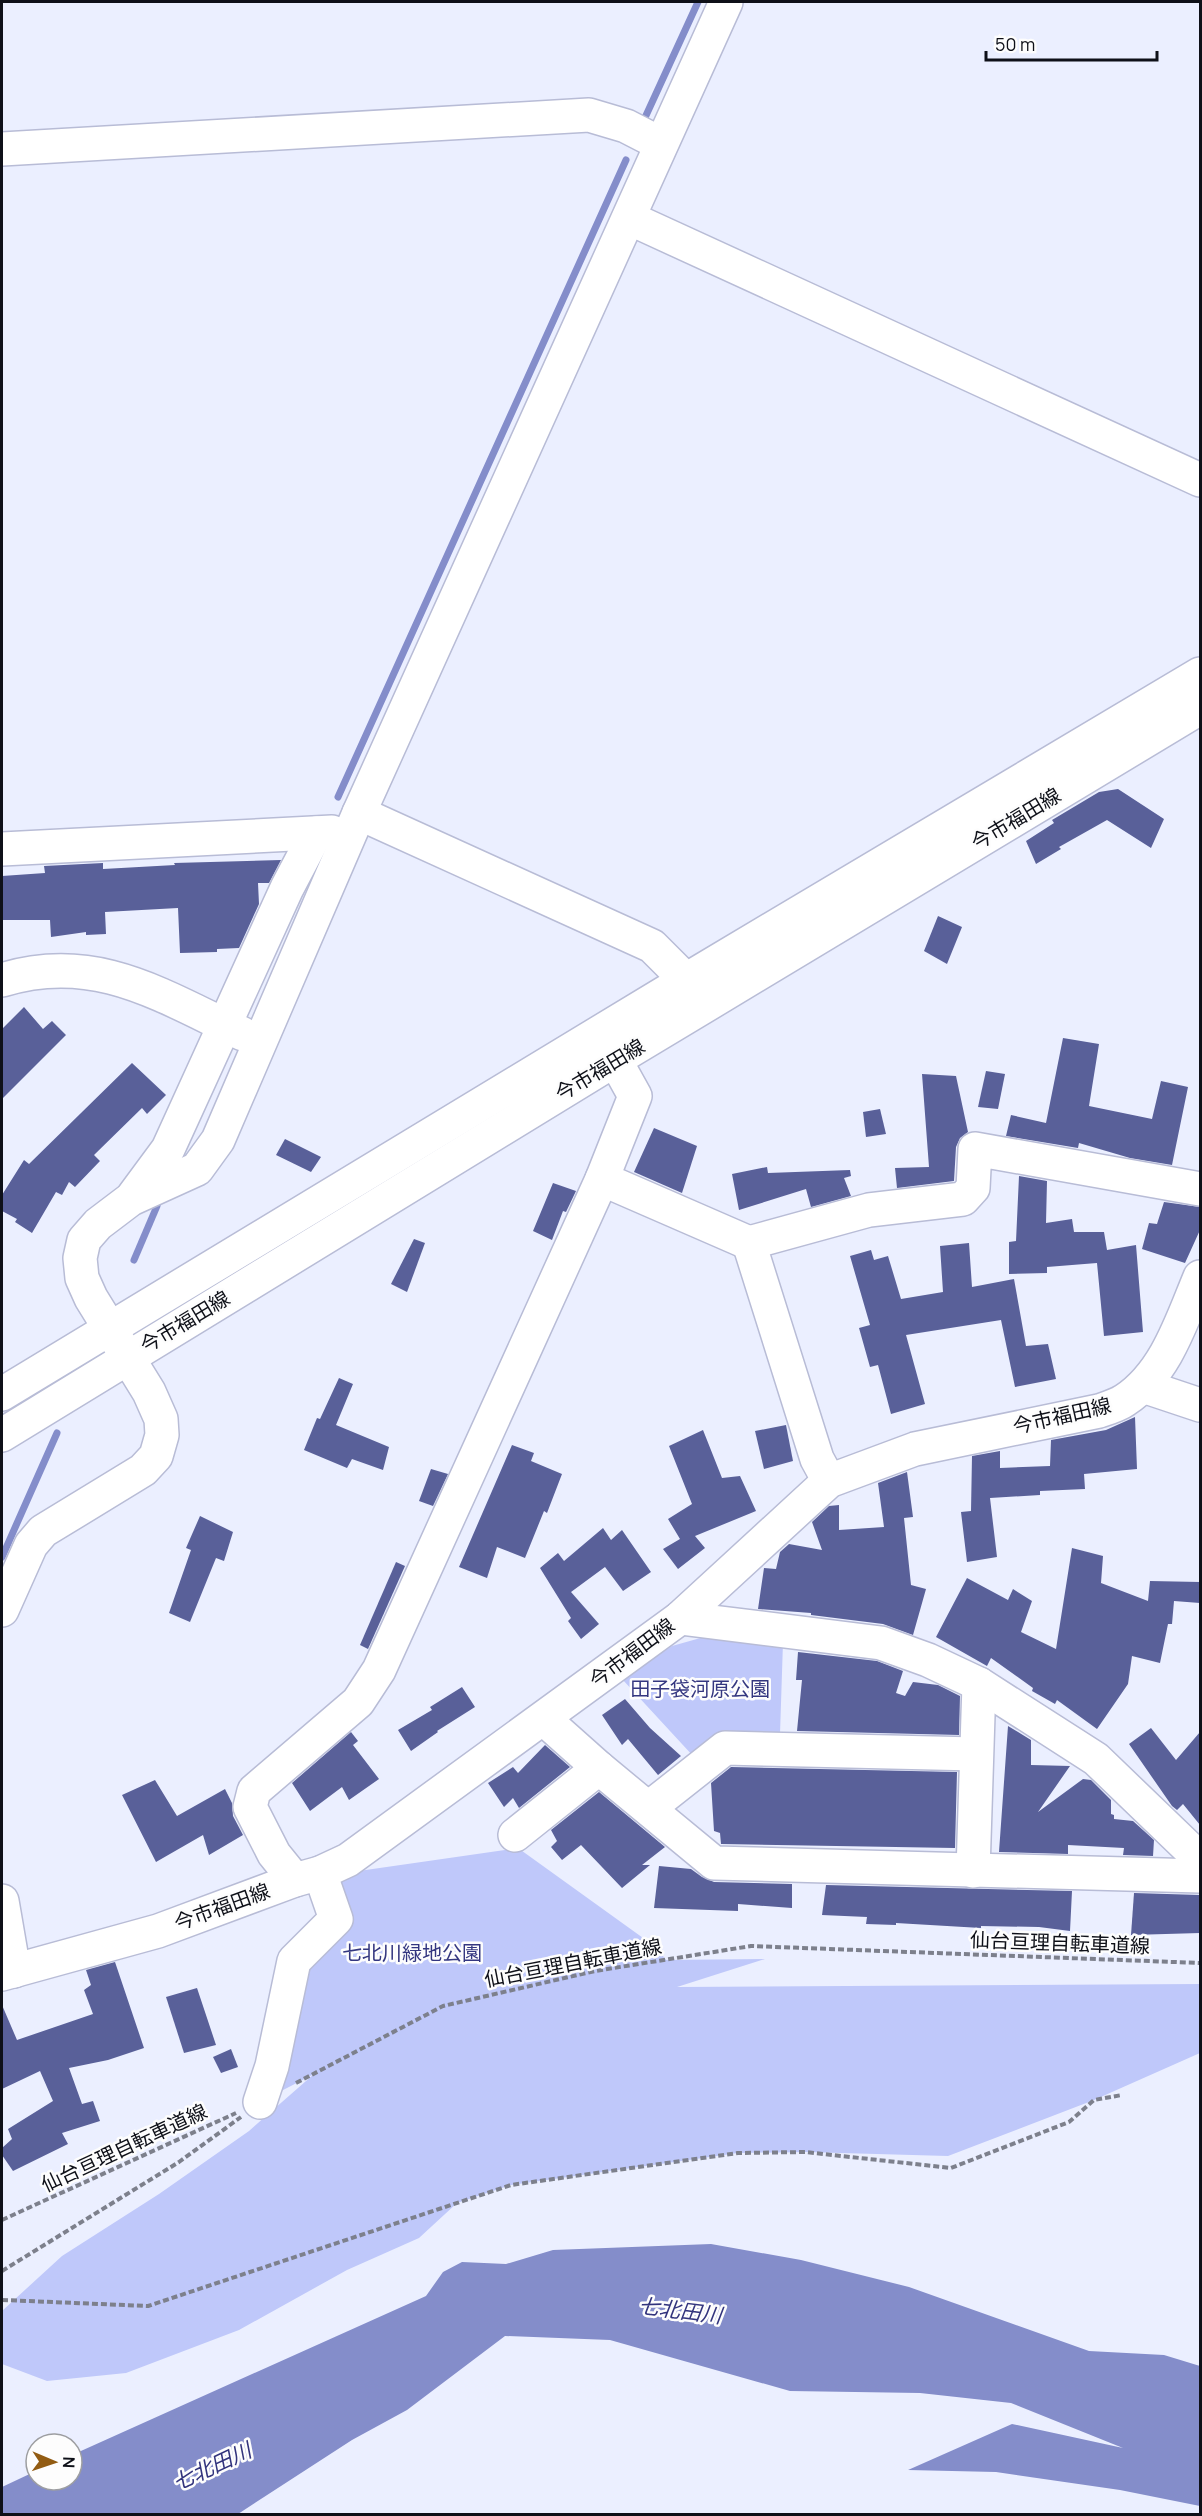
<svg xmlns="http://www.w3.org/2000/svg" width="1202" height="2516" font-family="Manrope,'Noto Sans JP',sans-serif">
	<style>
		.green { fill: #bfc8fa }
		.water { fill: #848dca }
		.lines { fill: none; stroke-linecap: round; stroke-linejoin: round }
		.stream { stroke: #848dca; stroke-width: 7 }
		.building { fill: #596099 }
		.minor-casing { stroke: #b8bcd6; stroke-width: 36 }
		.major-casing { stroke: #b8bcd6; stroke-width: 36 }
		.path { stroke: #7d808c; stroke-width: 4; stroke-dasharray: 6 3; stroke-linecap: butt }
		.minor { stroke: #fff; stroke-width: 33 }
		.major { stroke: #fff; stroke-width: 33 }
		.labels { text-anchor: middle; stroke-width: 5; stroke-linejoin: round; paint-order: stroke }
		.street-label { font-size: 20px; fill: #0e1018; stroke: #fdfdfd }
		.park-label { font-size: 20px; fill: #343780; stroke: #fdfdfd }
		.water-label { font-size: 21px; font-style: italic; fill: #32347d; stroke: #fdfdfd }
	</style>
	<rect width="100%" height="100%" fill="#ebefff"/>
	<!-- green -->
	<g class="green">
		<path d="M 704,1637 L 783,1642 L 780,1734 L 729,1731 L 694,1757 L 622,1679 L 672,1646 Z"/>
		<path d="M 518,1848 L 657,1948 L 666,1960 L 765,1959 L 677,1987 L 1200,1984 L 1200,2053 L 1094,2100 L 948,2156 L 805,2152 L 738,2153 L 511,2185 L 457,2203 L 419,2238 L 347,2270 L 239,2330 L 126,2373 L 47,2381 L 2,2364 L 2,2311 L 62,2256 L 159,2194 L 249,2131 L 314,2074 L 260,2102 L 287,1997 L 334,1910 L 324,1876 Z"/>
	</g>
	<!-- water -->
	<path class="water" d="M 711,2244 L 801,2260 L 909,2287 L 1089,2351 L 1164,2355 L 1200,2366 L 1200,2506 L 1120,2490 L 996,2472 L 908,2470 L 1012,2424 L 1123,2448 L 1011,2403 L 920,2393 L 790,2391 L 610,2340 L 505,2336 L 407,2410 L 352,2440 L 238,2514 L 2,2514 L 2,2487 L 36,2471 L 36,2480 L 72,2480 L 72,2455 L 426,2296 L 443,2272 L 462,2262 L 506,2264 L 553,2250 Z"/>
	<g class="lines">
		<!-- stream -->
		<g class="stream">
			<path d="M 643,122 L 698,2"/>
			<path d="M 338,797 L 626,160"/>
			<path d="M 134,1260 L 157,1206"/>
			<path d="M 2,1557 L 57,1433"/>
		</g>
	</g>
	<!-- building -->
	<g class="building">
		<path d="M 1118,789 L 1164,819 L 1151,848 L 1107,820 L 1059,847 L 1061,849 L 1036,864 L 1026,841 L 1054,823 L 1052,820 L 1099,792 Z"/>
		<path d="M 281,860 L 269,883 L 258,883 L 259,904 L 239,948 L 217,949 L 217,952 L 180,953 L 178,908 L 105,912 L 106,934 L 86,935 L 86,932 L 51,937 L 50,920 L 2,920 L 2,876 L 45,873 L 44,866 L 103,863 L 103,869 L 175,865 L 174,863 Z"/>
		<path d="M 938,916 L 962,927 L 947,964 L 924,951 Z"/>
		<path d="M 24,1007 L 43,1029 L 52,1021 L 66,1035 L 2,1099 L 2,1029 Z"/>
		<path d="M 1063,1038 L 1099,1044 L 1089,1106 L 1152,1119 L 1161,1081 L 1188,1087 L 1172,1165 L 1130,1158 L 1079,1143 L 1078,1148 L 1006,1136 L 1011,1115 L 1046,1123 Z"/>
		<path d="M 132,1063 L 166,1095 L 147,1114 L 142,1108 L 94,1155 L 100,1161 L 75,1187 L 69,1182 L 62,1195 L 56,1192 L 32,1233 L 15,1222 L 17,1219 L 2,1211 L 2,1195 L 24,1160 L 29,1164 Z"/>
		<path d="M 986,1071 L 1005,1074 L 998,1109 L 978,1107 Z"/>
		<path d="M 922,1074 L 956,1076 L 968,1132 L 960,1138 L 956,1147 L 954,1181 L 897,1188 L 895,1168 L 929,1167 Z"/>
		<path d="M 880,1109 L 886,1134 L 866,1137 L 863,1112 Z"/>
		<path d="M 654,1128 L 697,1146 L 682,1193 L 634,1172 Z"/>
		<path d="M 285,1139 L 321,1157 L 311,1172 L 276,1155 Z"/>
		<path d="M 767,1167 L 768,1173 L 850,1170 L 851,1176 L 844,1178 L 851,1196 L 811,1207 L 806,1189 L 739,1210 L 732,1174 Z"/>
		<path d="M 1019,1176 L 1047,1181 L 1046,1223 L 1072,1219 L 1074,1232 L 1104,1232 L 1107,1250 L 1136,1245 L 1143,1332 L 1104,1336 L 1097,1263 L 1047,1267 L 1047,1273 L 1009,1274 L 1009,1242 L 1016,1241 Z"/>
		<path d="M 553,1183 L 576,1191 L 566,1212 L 563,1211 L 552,1240 L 533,1231 Z"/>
		<path d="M 1164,1202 L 1200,1207 L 1200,1230 L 1185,1263 L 1142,1249 L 1149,1223 L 1157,1224 Z"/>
		<path d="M 414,1239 L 425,1243 L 407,1292 L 391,1284 Z"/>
		<path d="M 969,1243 L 972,1287 L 1014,1279 L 1026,1346 L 1048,1344 L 1056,1379 L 1015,1387 L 1001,1320 L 906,1335 L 925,1404 L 891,1414 L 878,1365 L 870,1367 L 859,1328 L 870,1325 L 850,1256 L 871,1250 L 874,1260 L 888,1256 L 901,1299 L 943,1292 L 940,1246 Z"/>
		<path d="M 339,1378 L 353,1384 L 336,1425 L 389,1447 L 383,1470 L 352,1459 L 347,1468 L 304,1450 L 317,1418 L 320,1419 Z"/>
		<path d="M 1135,1417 L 1137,1469 L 1084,1474 L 1085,1489 L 1040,1491 L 1040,1495 L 990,1498 L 997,1557 L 967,1562 L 961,1512 L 971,1511 L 972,1456 L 1000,1451 L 1000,1468 L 1050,1466 L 1051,1440 L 1106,1430 Z"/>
		<path d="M 786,1425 L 793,1461 L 764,1469 L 755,1431 Z"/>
		<path d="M 703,1430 L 722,1478 L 740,1476 L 756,1511 L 695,1536 L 705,1548 L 678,1569 L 663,1549 L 680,1539 L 668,1519 L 692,1504 L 669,1446 Z"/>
		<path d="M 512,1445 L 534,1453 L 531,1461 L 562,1474 L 547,1513 L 544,1511 L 525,1558 L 497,1547 L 487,1578 L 459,1567 Z"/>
		<path d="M 431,1469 L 448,1474 L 433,1506 L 419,1501 Z"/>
		<path d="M 907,1472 L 913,1517 L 904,1518 L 911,1585 L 926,1589 L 913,1635 L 883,1624 L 811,1615 L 811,1613 L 758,1609 L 764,1568 L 776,1569 L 780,1552 L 789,1544 L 822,1550 L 812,1522 L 829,1506 L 839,1505 L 839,1530 L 884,1527 L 878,1483 Z"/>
		<path d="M 200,1516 L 233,1532 L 224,1561 L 216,1558 L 190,1622 L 169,1613 L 191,1550 L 186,1548 Z"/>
		<path d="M 603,1528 L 611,1540 L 622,1530 L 651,1572 L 623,1591 L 605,1567 L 571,1592 L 599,1624 L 581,1639 L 568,1621 L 571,1618 L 540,1568 L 558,1553 L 564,1561 Z"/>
		<path d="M 1072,1548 L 1103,1556 L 1101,1583 L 1148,1601 L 1150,1581 L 1200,1582 L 1200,1603 L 1174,1601 L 1172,1624 L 1168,1624 L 1160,1663 L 1132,1656 L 1128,1684 L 1097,1729 L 1057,1700 L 1055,1704 L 1032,1691 L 1033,1688 L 991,1658 L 987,1666 L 936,1637 L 967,1578 L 1008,1600 L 1013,1589 L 1032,1601 L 1021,1632 L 1056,1649 Z"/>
		<path d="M 396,1562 L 405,1566 L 368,1649 L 360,1645 Z"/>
		<path d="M 798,1652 L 877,1661 L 903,1671 L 896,1693 L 905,1696 L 913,1682 L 938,1685 L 960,1696 L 959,1735 L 797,1731 L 802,1680 L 796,1680 Z"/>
		<path d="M 462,1687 L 475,1707 L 437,1731 L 438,1732 L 411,1751 L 398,1730 L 432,1710 L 430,1707 Z"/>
		<path d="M 625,1699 L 650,1728 L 681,1756 L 658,1775 L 628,1739 L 622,1745 L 602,1715 Z"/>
		<path d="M 1008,1726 L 1031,1740 L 1031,1765 L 1070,1766 L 1038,1812 L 1083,1779 L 1091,1780 L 1111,1800 L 1111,1814 L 1114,1815 L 1114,1819 L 1133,1821 L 1154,1840 L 1153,1856 L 1123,1855 L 1124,1848 L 1068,1845 L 1068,1854 L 999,1852 Z"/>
		<path d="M 1151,1728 L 1176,1760 L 1200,1732 L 1200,1825 L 1183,1804 L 1177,1810 L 1172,1806 L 1129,1744 Z"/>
		<path d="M 351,1732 L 358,1741 L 353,1745 L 379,1779 L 349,1800 L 342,1787 L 310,1811 L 292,1783 Z"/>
		<path d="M 545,1745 L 570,1767 L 519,1808 L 513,1798 L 504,1807 L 488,1783 L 513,1767 L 518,1773 Z"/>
		<path d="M 731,1767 L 957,1772 L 955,1848 L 721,1844 L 720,1833 L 714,1831 L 711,1783 Z"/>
		<path d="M 155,1780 L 177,1816 L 225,1789 L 232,1803 L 233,1816 L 243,1835 L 209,1855 L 203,1835 L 156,1862 L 122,1795 Z"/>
		<path d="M 599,1792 L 665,1847 L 642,1865 L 650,1865 L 622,1888 L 581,1845 L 562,1860 L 551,1847 L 557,1841 L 551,1830 Z"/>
		<path d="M 659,1866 L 691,1869 L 702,1877 L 714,1882 L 792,1884 L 792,1908 L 738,1904 L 738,1911 L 654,1908 Z"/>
		<path d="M 826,1885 L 1072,1891 L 1070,1931 L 1039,1927 L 981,1926 L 981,1928 L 896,1923 L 896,1925 L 866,1924 L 867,1917 L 822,1915 Z"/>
		<path d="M 1134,1893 L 1200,1895 L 1200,1933 L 1131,1935 Z"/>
		<path d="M 115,1962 L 144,2048 L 108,2060 L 69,2068 L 82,2104 L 93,2101 L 100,2121 L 62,2133 L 68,2144 L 13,2171 L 2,2155 L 2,2148 L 12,2139 L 8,2129 L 53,2101 L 40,2071 L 2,2089 L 2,2005 L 17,2040 L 93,2014 L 84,1990 L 91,1985 L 86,1970 Z"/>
		<path d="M 197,1988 L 216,2045 L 184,2053 L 166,1997 Z"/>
		<path d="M 231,2049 L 238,2067 L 221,2073 L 213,2057 Z"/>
	</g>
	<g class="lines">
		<!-- minor casing -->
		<g class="minor-casing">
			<g id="minor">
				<path d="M 2,149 L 589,115 L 626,126 L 661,144"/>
				<path d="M 629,218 L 1200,480"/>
				<path d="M 359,813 L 652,946 L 686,980"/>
				<path d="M 2,849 L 332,832"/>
				<path d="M 2,980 C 95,951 162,996 243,1034"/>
				<path d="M 602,1179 L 749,1243"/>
				<path d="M 134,1195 L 168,1149 L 287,888 L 316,833"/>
				<path d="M 1143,1386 L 1200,1405"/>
				<path d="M 829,1481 L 817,1459 L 749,1243 L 869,1210 L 963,1199 L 973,1188 L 975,1149 L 1200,1189"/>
				<path d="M 2,1610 L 31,1545 L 43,1531 L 143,1470 L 156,1456 L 162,1435 L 161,1419 L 149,1392 L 91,1298 L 82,1278 L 80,1258 L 84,1240 L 98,1224 L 131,1199 L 197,1169 L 218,1140 L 359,813 L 726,2"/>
				<path d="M 680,1618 L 881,1643 L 928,1660 L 979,1684 L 1096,1759 L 1200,1859"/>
				<path d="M 544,1719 L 599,1768 L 714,1863 L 1200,1876"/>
				<path d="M 649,1808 L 725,1748 L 976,1754"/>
				<path d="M 515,1835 L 599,1768"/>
				<path d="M 973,1871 L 979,1684"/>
				<path d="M 295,1880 L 274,1854 L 250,1807 L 254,1791 L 358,1702 L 379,1670 L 602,1179 L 635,1096 L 615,1060"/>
				<path d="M 2,1901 L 14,1971"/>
				<path d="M 260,2102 L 272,2066 L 294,1961 L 336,1919 L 320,1873"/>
			</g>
		</g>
		<!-- major casing -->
		<g class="major-casing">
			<g id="major">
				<path d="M 2,1394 L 686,980 L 1200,674"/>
				<path d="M 2,1435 L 615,1060 L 1200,708"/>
				<path d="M 2,1974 L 158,1931 L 295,1880 L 320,1873 L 348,1860 L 680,1618 L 829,1481 L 915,1449 L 1099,1411 C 1108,1408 1118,1405 1125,1400 C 1166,1373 1182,1320 1200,1277"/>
			</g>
		</g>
		<!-- path -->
		<g class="path">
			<path d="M 296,2083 L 443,2006 L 595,1971 L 751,1946 L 1200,1963"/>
			<path d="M 2,2220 L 236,2113"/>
			<path d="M 2,2271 L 179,2162 L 241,2117"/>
			<path d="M 2,2300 L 148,2306 L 511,2185 L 738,2153 L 805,2152 L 951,2168 L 1069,2122 L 1094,2100 L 1122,2095"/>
		</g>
		<!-- minor -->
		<use href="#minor" class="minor"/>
		<!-- major -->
		<use href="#major" class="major"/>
	</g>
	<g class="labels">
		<!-- street labels -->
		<g class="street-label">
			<text transform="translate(1016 819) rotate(-31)" y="7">今市福田線</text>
			<text transform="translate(600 1070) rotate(-31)" y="7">今市福田線</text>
			<text transform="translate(185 1322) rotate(-31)" y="7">今市福田線</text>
			<text transform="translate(1062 1416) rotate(-13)" y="7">今市福田線</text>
			<text transform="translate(632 1653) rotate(-37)" y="7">今市福田線</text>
			<text transform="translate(222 1907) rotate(-20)" y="7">今市福田線</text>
			<text transform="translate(1060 1943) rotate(2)" y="7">仙台亘理自転車道線</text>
			<text transform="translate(573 1963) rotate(-11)" y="7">仙台亘理自転車道線</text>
			<text transform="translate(124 2148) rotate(-25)" y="7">仙台亘理自転車道線</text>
		</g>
		<!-- park labels -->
		<g class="park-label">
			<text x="700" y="1696">田子袋河原公園</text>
			<text x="412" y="1960">七北川緑地公園</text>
		</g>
		<!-- water labels -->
		<g class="water-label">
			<text transform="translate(680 2311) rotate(7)" y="7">七北田川</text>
			<text transform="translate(212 2467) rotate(-25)" y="7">七北田川</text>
		</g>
	</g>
	<!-- border -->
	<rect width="1202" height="2516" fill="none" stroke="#0e1018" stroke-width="6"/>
	<!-- north arrow -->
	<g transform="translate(54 2462) rotate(92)"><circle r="28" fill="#fdfdfd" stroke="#9d9ea1" stroke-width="1.5"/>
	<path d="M0-4.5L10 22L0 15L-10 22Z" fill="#925c13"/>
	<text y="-9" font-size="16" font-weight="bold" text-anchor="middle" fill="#0e1018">N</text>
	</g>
	<!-- scale -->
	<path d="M986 51v9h171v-9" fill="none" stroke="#0e1018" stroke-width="3"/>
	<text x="995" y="51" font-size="18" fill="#0e1018" stroke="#fdfdfd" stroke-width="4.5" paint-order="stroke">50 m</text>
</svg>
